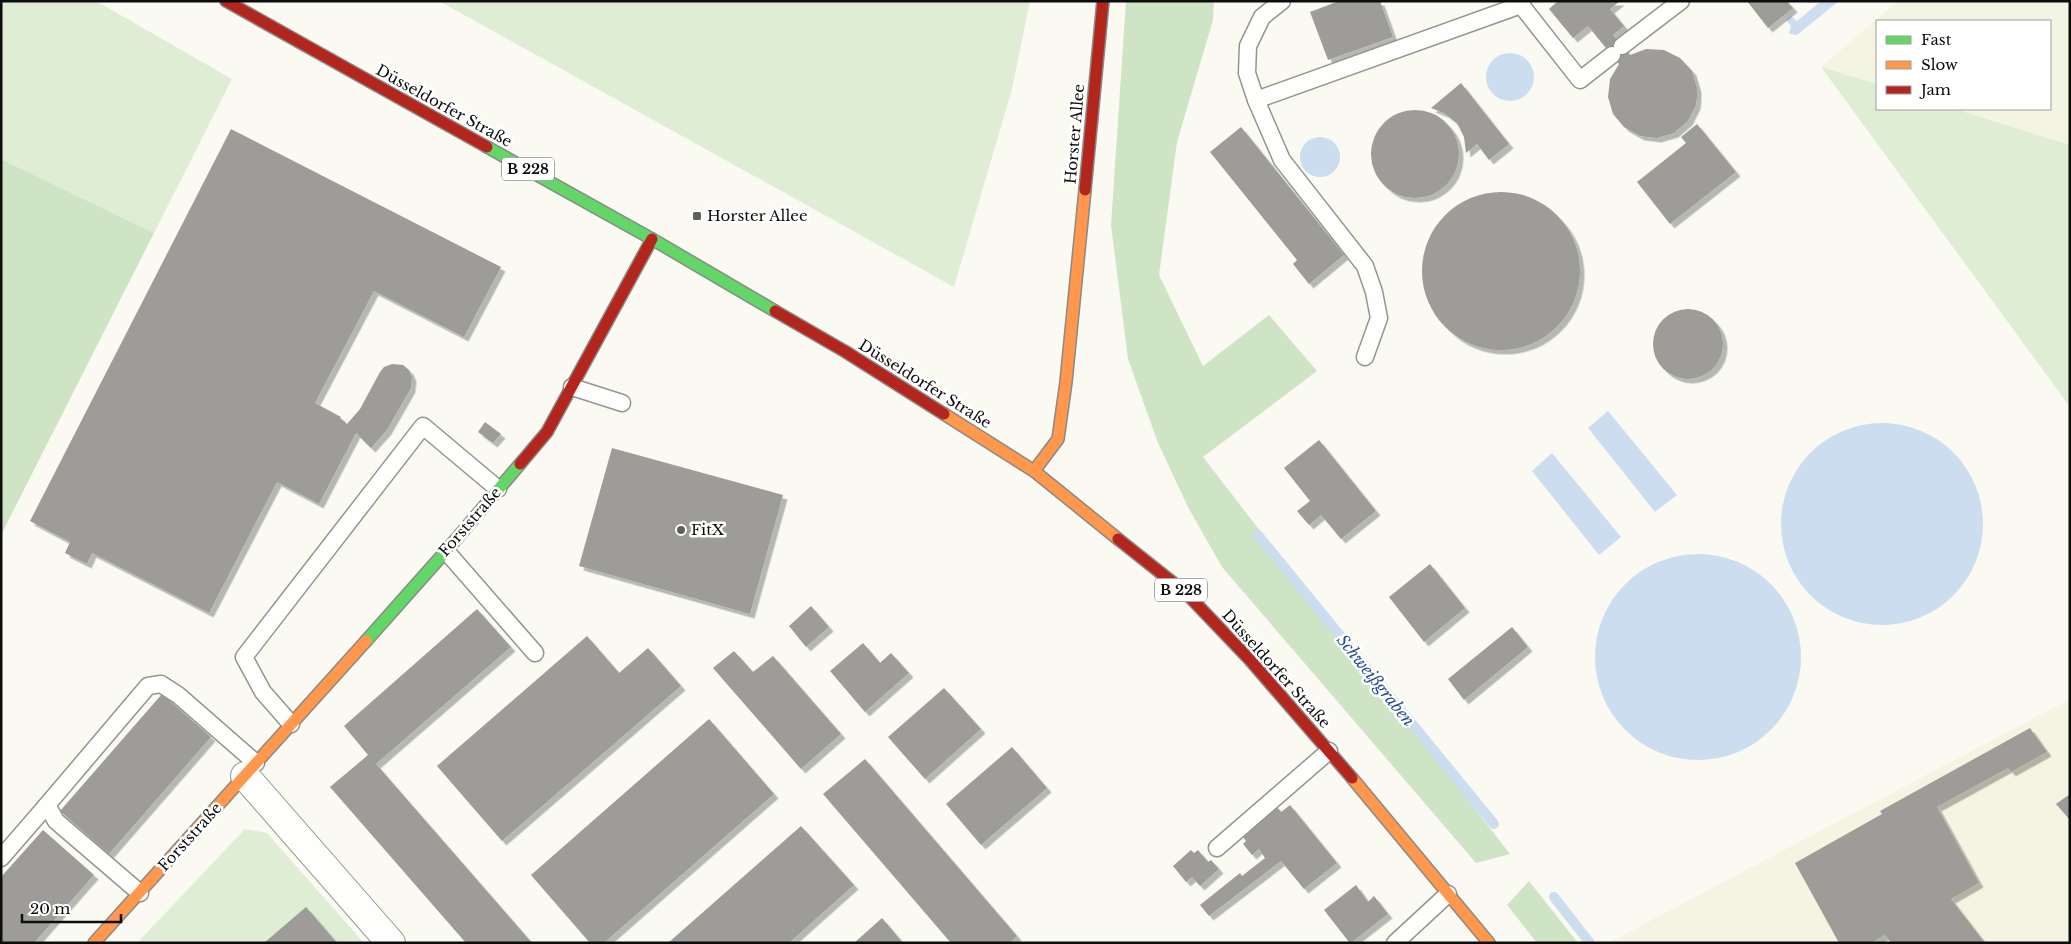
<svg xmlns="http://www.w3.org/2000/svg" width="2071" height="944" font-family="'Libre Baskerville',serif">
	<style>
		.farmland { fill: #f3f4e1 }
		.green { fill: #e0edd5 }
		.forest { fill: #cfe4c4 }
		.water { fill: #cdddf0 }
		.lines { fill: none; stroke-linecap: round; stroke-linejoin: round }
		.stream { stroke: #cdddf0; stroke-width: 10 }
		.building { fill: #9d9c98; filter: url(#shadow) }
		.lane-casing { stroke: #949491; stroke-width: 19 }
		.street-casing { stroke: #949491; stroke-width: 30 }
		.fast-casing { stroke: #8a8a87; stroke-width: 14 }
		.slow-casing { stroke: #8a8a87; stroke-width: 14 }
		.jam-casing { stroke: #8a8a87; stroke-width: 14 }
		.lane { stroke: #fefefd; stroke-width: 16 }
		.street { stroke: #fefefd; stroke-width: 28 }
		.fast { stroke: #63d668; stroke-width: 11 }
		.slow { stroke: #ff974d; stroke-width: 11 }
		.jam { stroke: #b3261e; stroke-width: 11 }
		.poi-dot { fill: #60605e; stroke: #fff; stroke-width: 2 }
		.labels { text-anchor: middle; stroke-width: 5; stroke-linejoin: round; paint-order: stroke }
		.shield { fill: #fff; stroke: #565656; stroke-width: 1 }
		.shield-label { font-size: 14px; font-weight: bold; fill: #0d0d0d }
		.street-label { font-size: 15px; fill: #0d0d0d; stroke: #fff }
		.poi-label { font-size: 15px; fill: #0d0d0d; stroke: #fff; text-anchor: start }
		.water-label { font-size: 16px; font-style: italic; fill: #264e8f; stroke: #fff }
	</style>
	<defs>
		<filter id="shadow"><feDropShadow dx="4.5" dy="4.5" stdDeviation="0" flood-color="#0004"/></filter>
	</defs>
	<rect width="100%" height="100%" fill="#fafaf3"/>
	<!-- farmland -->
	<g class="farmland">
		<path d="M 1898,1 L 2070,1 L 2070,145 L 1955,109 L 2050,109 L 2050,21 L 1877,21 L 1877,84 L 1821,67 Z"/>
		<path d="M 2070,699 L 2070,943 L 1610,942 Z"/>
	</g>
	<!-- green -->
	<g class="green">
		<path d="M 1,1 L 96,1 L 232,79 L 154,233 L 1,159 Z"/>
		<path d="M 439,1 L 1030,1 L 1012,89 L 954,287 Z"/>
		<path d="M 1821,67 L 1877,84 L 1877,109 L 1955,109 L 2070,145 L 2070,407 Z"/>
		<path d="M 245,829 L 267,833 L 364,943 L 137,943 Z"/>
	</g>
	<!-- forest -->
	<g class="forest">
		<path d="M 1126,1 L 1214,1 L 1213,20 L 1177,142 L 1159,275 L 1203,366 L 1269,315 L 1317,371 L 1203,457 L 1510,854 L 1476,863 L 1222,567 L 1188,507 L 1158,443 L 1128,359 L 1111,225 Z"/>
		<path d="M 1,159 L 154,233 L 1,535 Z"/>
		<path d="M 1529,881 L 1578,943 L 1537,943 L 1507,905 Z"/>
	</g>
	<!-- water -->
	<g class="water">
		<path d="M 1797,1 L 1839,1 L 1797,35 L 1789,34 L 1791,26 L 1786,20 L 1791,16 L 1797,21 L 1820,2 L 1809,3 Z"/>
		<circle cx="1510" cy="77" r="24"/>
		<circle cx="1320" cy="157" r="20"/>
		<path d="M 1608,411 L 1677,495 L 1655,512 L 1588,428 Z"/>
		<circle cx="1882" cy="524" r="101"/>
		<path d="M 1552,453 L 1621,537 L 1599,555 L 1532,471 Z"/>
		<circle cx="1698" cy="657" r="103"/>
	</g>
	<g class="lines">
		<!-- stream -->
		<g class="stream">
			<path d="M 1258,535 L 1494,824"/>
			<path d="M 1554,897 L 1590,943"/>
		</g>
	</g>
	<!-- building -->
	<g class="building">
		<path d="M 1339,1 L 1380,1 L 1393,37 L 1328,60 L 1310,12 Z"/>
		<path d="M 1558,1 L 1620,1 L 1610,9 L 1624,26 L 1613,35 L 1630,55 L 1646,49 L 1664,50 L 1680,58 L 1692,71 L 1697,88 L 1697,97 L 1696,105 L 1688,121 L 1674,133 L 1657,138 L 1640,136 L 1624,127 L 1613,114 L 1608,97 L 1610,79 L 1619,64 L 1588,26 L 1573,38 L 1549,9 Z"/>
		<path d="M 1747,1 L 1787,1 L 1793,8 L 1768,28 Z"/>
		<path d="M 1461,83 L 1509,144 L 1489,160 L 1477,144 L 1466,153 L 1464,137 L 1457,123 L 1444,113 L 1431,108 Z"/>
		<circle cx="1415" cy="154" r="44"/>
		<path d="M 1697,124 L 1736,172 L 1670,224 L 1637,182 L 1686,143 L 1681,137 Z"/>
		<path d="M 1241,127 L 1344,255 L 1309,284 L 1293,264 L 1297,260 L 1210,152 Z"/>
		<path d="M 231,129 L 501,267 L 464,337 L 374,291 L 315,403 L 341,417 L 340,418 L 347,424 L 360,409 L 380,372 L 384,367 L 392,364 L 403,365 L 409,370 L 412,377 L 411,388 L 387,430 L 371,448 L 356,433 L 319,504 L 277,482 L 209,613 L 92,553 L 87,564 L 65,553 L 70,542 L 30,521 Z"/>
		<circle cx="1501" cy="271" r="79"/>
		<circle cx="1688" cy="344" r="35"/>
		<path d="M 485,422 L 501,434 L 493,443 L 478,432 Z"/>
		<path d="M 1319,440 L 1376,511 L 1341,539 L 1321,515 L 1309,525 L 1297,511 L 1310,501 L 1284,468 Z"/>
		<path d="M 612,448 L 783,495 L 750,614 L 579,566 Z"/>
		<path d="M 1430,564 L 1465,608 L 1424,642 L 1389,597 Z"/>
		<path d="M 811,606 L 829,627 L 806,647 L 789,626 Z"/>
		<path d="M 477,609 L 511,647 L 376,764 L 532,943 L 466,943 L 330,787 L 368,755 L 344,726 Z"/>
		<path d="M 1512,627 L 1528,647 L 1464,700 L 1448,679 Z"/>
		<path d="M 587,636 L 619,673 L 648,648 L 681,686 L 502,841 L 437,766 Z"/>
		<path d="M 863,643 L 880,663 L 891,653 L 909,673 L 865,712 L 830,671 Z"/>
		<path d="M 734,651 L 753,672 L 773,656 L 841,734 L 801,769 L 713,668 Z"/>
		<path d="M 944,688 L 981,729 L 925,779 L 888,737 Z"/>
		<path d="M 162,694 L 211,737 L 109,854 L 60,811 Z"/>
		<path d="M 709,719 L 774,794 L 604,943 L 590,943 L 531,875 Z"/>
		<path d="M 2030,728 L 2047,752 L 2011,772 L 2008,768 L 1937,807 L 1979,883 L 1951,899 L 1985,943 L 1891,943 L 1885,935 L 1871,943 L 1839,943 L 1795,863 L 1882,814 L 1880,811 Z"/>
		<path d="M 1012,747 L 1047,788 L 981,845 L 946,804 Z"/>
		<path d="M 865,759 L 1017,936 L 1010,943 L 951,943 L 823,794 Z"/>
		<path d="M 2070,794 L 2070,820 L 2056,804 Z"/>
		<path d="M 1274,804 L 1281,812 L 1290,805 L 1337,863 L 1304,889 L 1281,861 L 1209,916 L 1200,905 L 1240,873 L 1242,876 L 1265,858 L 1259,849 L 1252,855 L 1243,844 L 1246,841 L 1239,832 Z"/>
		<path d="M 801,826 L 854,885 L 789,943 L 668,943 Z"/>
		<path d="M 43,830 L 94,875 L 34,943 L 1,943 L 1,877 Z"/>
		<path d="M 1191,850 L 1194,853 L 1198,850 L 1208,862 L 1211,860 L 1219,869 L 1200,886 L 1192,877 L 1186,882 L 1173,866 Z"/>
		<path d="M 1356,885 L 1368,902 L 1374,896 L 1388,914 L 1352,942 L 1353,943 L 1348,943 L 1349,942 L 1324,910 Z"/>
		<path d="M 306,907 L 337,943 L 264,943 Z"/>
		<path d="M 882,918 L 903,943 L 854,943 Z"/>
	</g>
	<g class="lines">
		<!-- lane casing -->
		<g class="lane-casing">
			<g id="lane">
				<path d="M 1522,1 L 1521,5 L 1580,80 L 1612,55"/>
				<path d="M 1622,46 L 1681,1"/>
				<path d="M 1256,100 L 1247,73 L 1248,46 L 1262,17 L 1282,1"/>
				<path d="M 1365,357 L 1379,318 L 1374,292 L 1365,266 L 1282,160 L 1256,100 L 1521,5"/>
				<path d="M 572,387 L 622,403"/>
				<path d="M 446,551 L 535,653"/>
				<path d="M 291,724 L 263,692 L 244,657 L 423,426 L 498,489"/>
				<path d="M 1217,848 L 1329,751"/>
				<path d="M 1,858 L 47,805"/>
				<path d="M 140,893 L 56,821 L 47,805 L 148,686 L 161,684 L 178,695 L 256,763"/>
				<path d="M 1395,943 L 1448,894"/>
			</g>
		</g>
		<!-- street casing -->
		<g class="street-casing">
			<path id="street" d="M 245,776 L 391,943"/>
		</g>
		<!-- fast casing -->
		<g class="fast-casing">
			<g id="fast">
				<path d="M 487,147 L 652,239 L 775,311"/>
				<path d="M 366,641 L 446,551 L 520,464"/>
			</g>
		</g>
		<!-- slow casing -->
		<g class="slow-casing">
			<g id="slow">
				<path d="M 944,414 L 1034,471 L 1118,539"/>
				<path d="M 1034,471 L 1058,439 L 1066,382 L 1085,190"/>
				<path d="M 1352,778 L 1489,943"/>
				<path d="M 94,943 L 366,641"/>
			</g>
		</g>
		<!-- jam casing -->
		<g class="jam-casing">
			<g id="jam">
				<path d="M 226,1 L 487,147"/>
				<path d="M 1085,190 L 1103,1"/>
				<path d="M 775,311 L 846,352 L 944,414"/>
				<path d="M 520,464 L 547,432 L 652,239"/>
				<path d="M 1118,539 L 1186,593 L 1250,660 L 1352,778"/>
			</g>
		</g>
		<!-- lane -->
		<use href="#lane" class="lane"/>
		<!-- street -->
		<use href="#street" class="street"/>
		<!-- fast -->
		<use href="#fast" class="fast"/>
		<!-- slow -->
		<use href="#slow" class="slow"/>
		<!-- jam -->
		<use href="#jam" class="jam"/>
	</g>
	<!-- markers -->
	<g class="poi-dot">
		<rect x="692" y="211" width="10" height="10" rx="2.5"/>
		<circle cx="681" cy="530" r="5"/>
	</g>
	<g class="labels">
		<!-- shield labels -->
		<g class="shield">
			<rect x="502" y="157.5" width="52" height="23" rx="4"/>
			<rect x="1155" y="578.5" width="52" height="23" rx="4"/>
		</g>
		<g class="shield-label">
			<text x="528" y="174">B 228</text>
			<text x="1181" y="595">B 228</text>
		</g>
		<!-- street labels -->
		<g class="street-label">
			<text transform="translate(444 106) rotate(29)" y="5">Düsseldorfer Straße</text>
			<text transform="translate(1075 134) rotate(-85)" y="5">Horster Allee</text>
			<text transform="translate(925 384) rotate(32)" y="5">Düsseldorfer Straße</text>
			<text transform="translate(470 522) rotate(-49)" y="5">Forststraße</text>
			<text transform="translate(1276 669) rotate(48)" y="5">Düsseldorfer Straße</text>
			<text transform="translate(190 837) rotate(-48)" y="5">Forststraße</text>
		</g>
		<!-- poi labels -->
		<g class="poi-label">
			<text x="707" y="221">Horster Allee</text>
			<text x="691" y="535">FitX</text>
		</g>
		<!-- water labels -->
		<g class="water-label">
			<text transform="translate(1376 680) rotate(51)" y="6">Schweißgraben</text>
		</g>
	</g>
	<!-- border -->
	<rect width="2071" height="944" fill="none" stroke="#0d0d0d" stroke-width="5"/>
	<!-- legend -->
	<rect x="1876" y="20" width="175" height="90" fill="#ffffff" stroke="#9e9e9e"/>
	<rect x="1886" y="36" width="25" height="8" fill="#63d668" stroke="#9e9e9e"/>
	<text x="1921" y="45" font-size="15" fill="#0d0d0d">Fast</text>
	<rect x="1886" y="61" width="25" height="8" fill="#ff974d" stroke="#9e9e9e"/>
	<text x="1921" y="70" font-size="15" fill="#0d0d0d">Slow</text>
	<rect x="1886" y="86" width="25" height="8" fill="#b3261e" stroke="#9e9e9e"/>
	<text x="1921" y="95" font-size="15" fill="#0d0d0d">Jam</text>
	<!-- scale -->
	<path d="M22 914v8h99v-8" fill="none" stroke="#0d0d0d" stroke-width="2.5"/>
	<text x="30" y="914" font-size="15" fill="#0d0d0d" stroke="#ffffff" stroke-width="4" paint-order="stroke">20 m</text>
</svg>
